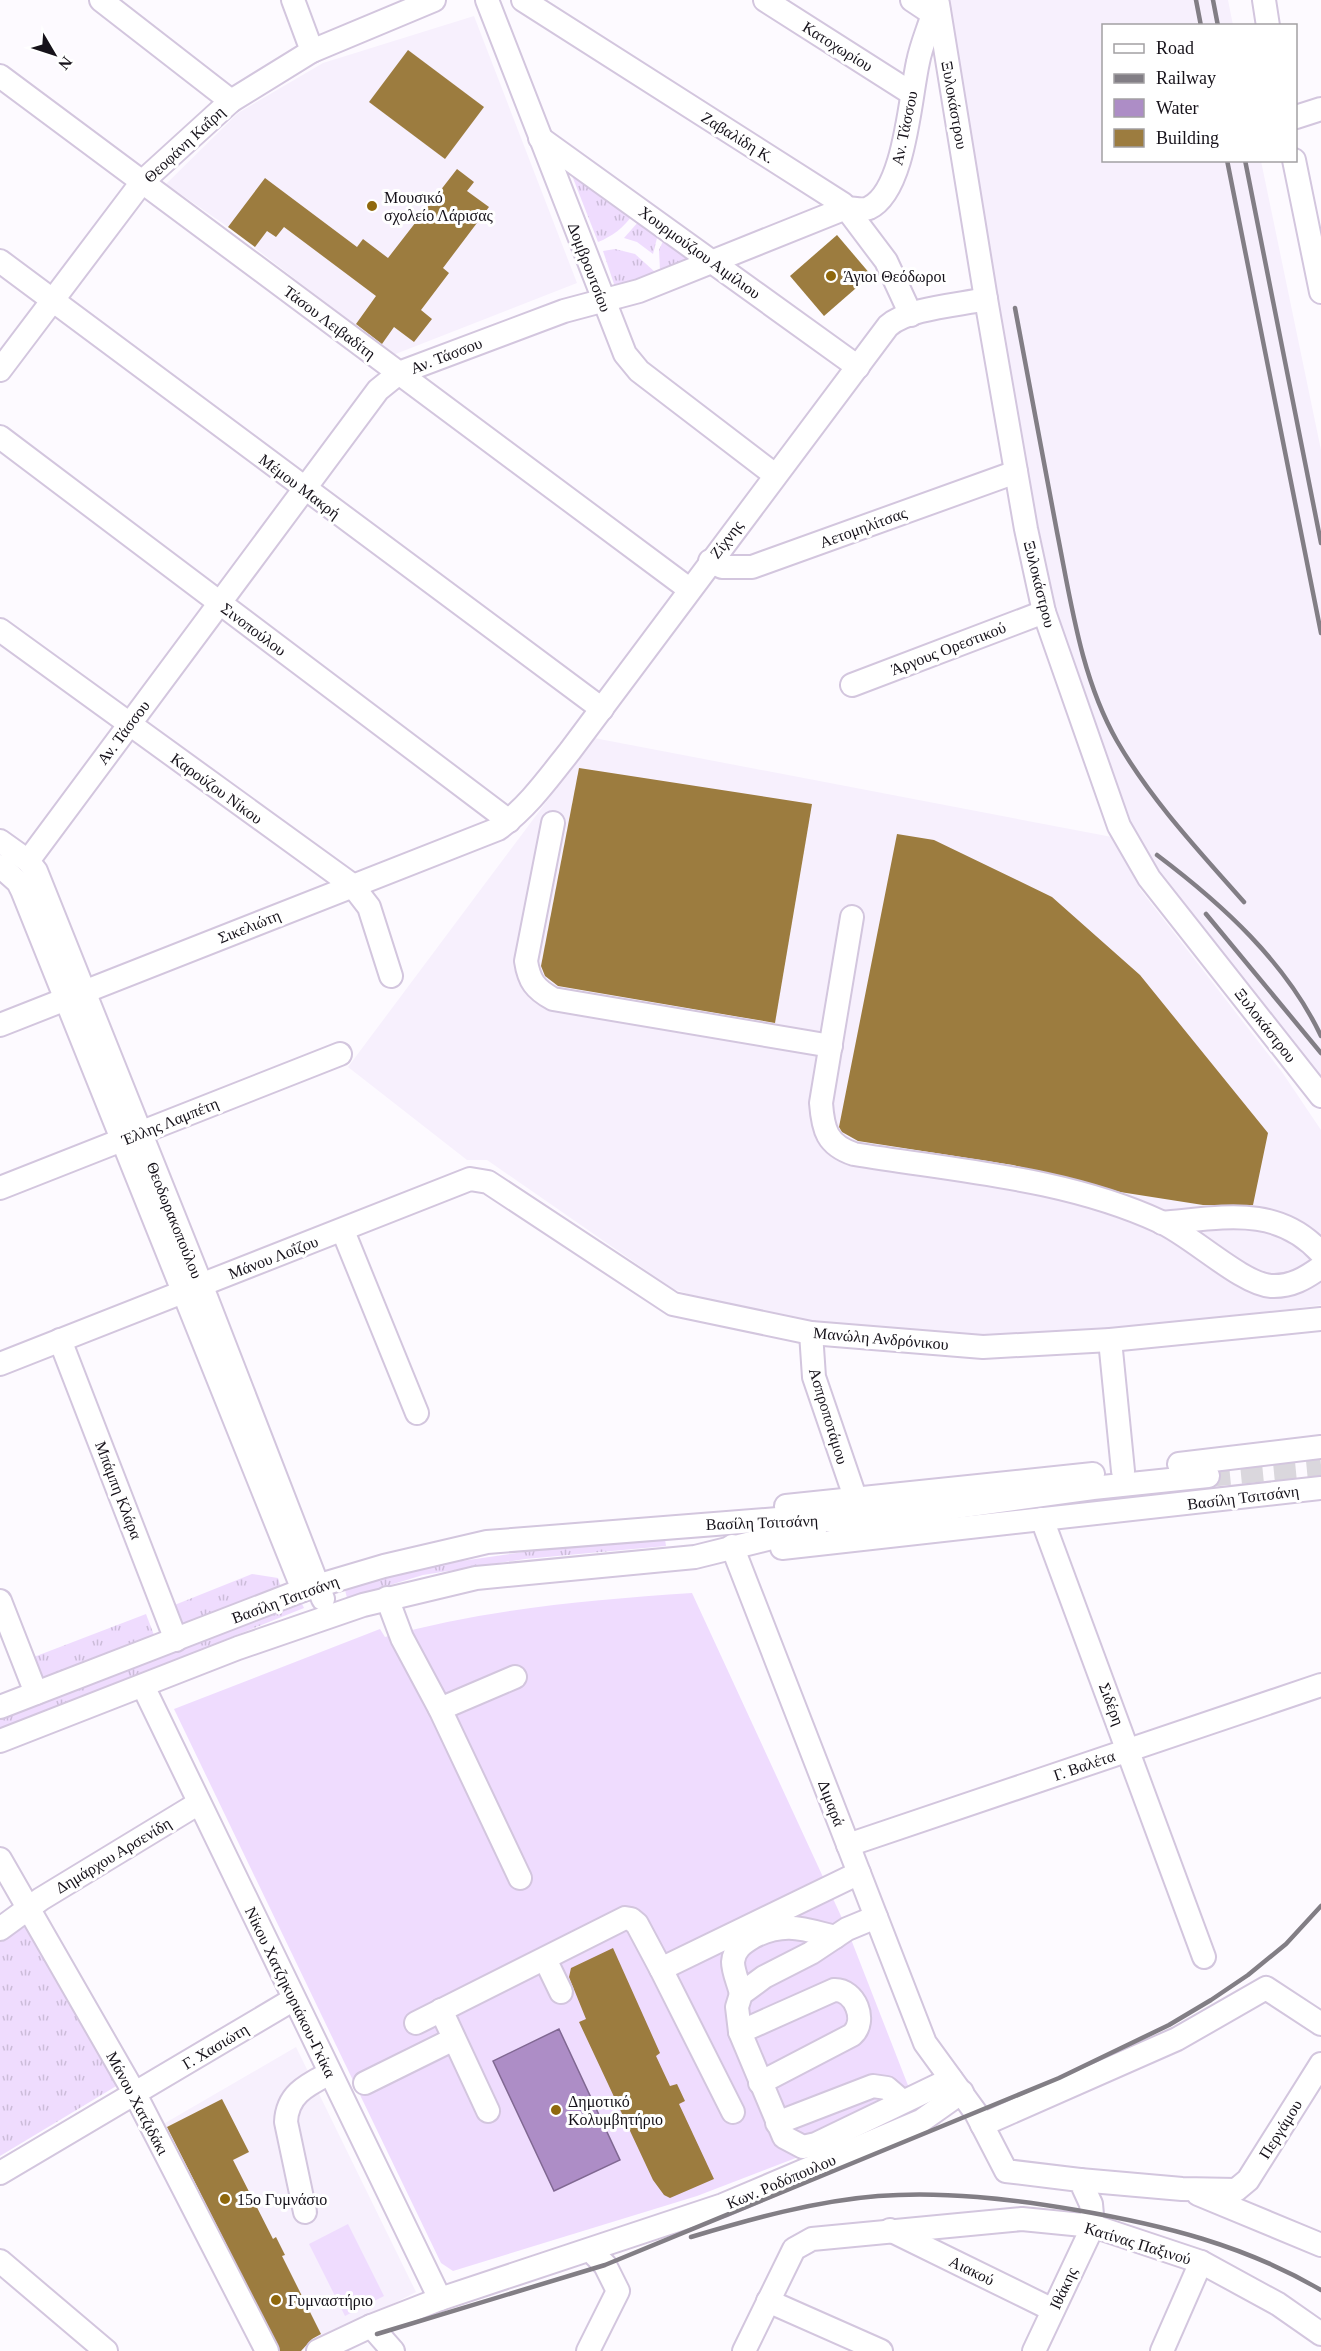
<svg xmlns="http://www.w3.org/2000/svg" width="1321" height="2351" font-family="Georgia,serif">
	<style>
		.built { fill: #f7f0fd }
		.grass { fill: url(#grass-tufts) }
		.pitch { fill: #efdcfe }
		.water { fill: #ad8dc6; stroke: #806892; stroke-width: 1.5 }
		.building { fill: #9c7c3f }
		.lines { fill: none; stroke-linecap: round; stroke-linejoin: round }
		.minor-tunnel { stroke: #dad7dd; stroke-width: 22; stroke-dasharray: 22 11; stroke-linecap: butt }
		.minor-casing { stroke: #d3c6de; stroke-width: 26 }
		.minor { stroke: #fff; stroke-width: 22 }
		.rail { stroke: #827e85; stroke-width: 4.5 }
		.poi-dot { fill: #8f680d; stroke: #fff; stroke-width: 2 }
		.labels { text-anchor: middle; stroke-width: 6; stroke-linejoin: round; paint-order: stroke }
		.street-label { font-size: 16px; fill: #16121a; stroke: #fff }
		.poi-label { font-size: 16px; fill: #16121a; stroke: #fff; text-anchor: start }
	</style>
	<defs>
		<pattern id="grass-tufts" width="24" height="20" patternUnits="userSpaceOnUse" patternTransform="scale(1.5)"><rect width="24" height="20" fill="#efdcfe"/><path d="M3 7l-1-3M5 7V3M7 7l1-3M15 17l-1-3M17 17v-4M19 17l1-3" fill="none" stroke="#ccbcd9"/></pattern>
	</defs>
	<rect width="100%" height="100%" fill="#fdfaff"/>
	<!-- built -->
	<g class="built">
		<path d="M 946,0 L 1228,0 L 1233,25 L 1104,26 L 1104,160 L 1261,161 L 1321,450 L 1321,1078 L 1154,863 L 1132,825 L 1120,797 L 1076,672 L 1058,618 L 1035,511 L 996,303 L 982,203 Z"/>
		<path d="M 474,16 L 577,283 L 393,355 L 228,227 L 166,184 L 238,113 L 323,63 Z"/>
		<path d="M 594,738 L 1112,837 L 1140,889 L 1282,1072 L 1321,1130 L 1321,1305 L 1095,1334 L 1002,1340 L 794,1328 L 673,1289 L 487,1160 L 467,1160 L 348,1067 Z"/>
		<path d="M 296,2047 L 416,2292 L 301,2351 L 275,2351 L 160,2126 Z"/>
	</g>
	<!-- grass -->
	<g class="grass">
		<path d="M 571,173 L 632,215 C 625,227 611,237 598,242 Z"/>
		<path d="M 639,221 L 658,234 L 653,254 L 637,242 L 624,238 Z"/>
		<path d="M 664,239 L 691,259 L 660,271 L 659,250 Z"/>
		<path d="M 615,249 L 635,254 L 655,272 L 615,287 L 603,251 Z"/>
		<path d="M 665,1539 L 666,1546 L 525,1559 L 423,1575 L 347,1598 L 345,1590 L 420,1567 L 523,1552 Z"/>
		<path d="M 252,1574 L 278,1578 L 281,1588 L 180,1627 L 172,1606 Z"/>
		<path d="M 302,1604 L 304,1608 L 0,1730 L 0,1719 Z"/>
		<path d="M 146,1614 L 154,1635 L 34,1681 L 26,1660 Z"/>
		<path d="M 28,1925 L 118,2085 L 0,2156 L 0,1942 Z"/>
	</g>
	<!-- pitch -->
	<g class="pitch">
		<path d="M 692,1593 L 847,1929 L 918,2111 L 697,2196 L 453,2271 L 441,2263 L 174,1709 L 380,1629 L 385,1637 C 486,1609 588,1600 692,1593 Z"/>
		<path d="M 348,2224 L 384,2296 L 345,2316 L 309,2244 Z"/>
	</g>
	<!-- water -->
	<path class="water" d="M 559,2029 L 620,2160 L 554,2191 L 493,2061 Z"/>
	<!-- building -->
	<g class="building">
		<path d="M 408,50 L 484,107 L 445,159 L 369,102 Z"/>
		<path d="M 457,169 L 474,182 L 467,191 L 489,207 L 443,268 L 449,273 L 421,310 L 432,319 L 414,342 L 394,327 L 382,344 L 356,324 L 376,296 L 284,227 L 276,237 L 267,231 L 255,247 L 228,227 L 265,178 L 357,247 L 363,239 L 388,258 Z"/>
		<path d="M 837,235 L 871,275 L 824,316 L 790,276 Z"/>
		<path d="M 579,768 L 812,804 L 775,1023 L 558,986 L 545,976 L 541,966 Z"/>
		<path d="M 897,834 L 934,840 L 1052,897 L 1140,975 L 1268,1133 L 1253,1205 L 1203,1205 L 1120,1192 L 1013,1165 L 858,1141 L 842,1132 L 839,1127 Z"/>
		<path d="M 613,1948 L 660,2053 L 656,2056 L 670,2086 L 677,2084 L 685,2101 L 679,2104 L 714,2179 L 670,2198 L 664,2195 L 653,2180 L 579,2022 L 586,2019 L 569,1977 L 571,1968 Z"/>
		<path d="M 222,2099 L 249,2152 L 233,2160 L 273,2239 L 276,2237 L 285,2255 L 282,2256 L 321,2334 L 312,2339 L 301,2351 L 280,2351 L 167,2127 Z"/>
	</g>
	<g class="lines">
		<!-- minor-tunnel -->
		<path class="minor-tunnel" d="M 1208,1476 L 1321,1465"/>
		<!-- minor casing -->
		<g class="minor-casing">
			<g id="minor">
				<path d="M 101,0 L 231,101"/>
				<path d="M 293,0 L 312,51"/>
				<path d="M 487,0 L 625,354 L 639,371 L 775,475"/>
				<path d="M 523,0 L 843,204 L 886,261 L 911,315"/>
				<path d="M 765,0 L 911,93"/>
				<path d="M 912,0 L 933,14"/>
				<path d="M 1264,0 L 1268,26"/>
				<path d="M 938,4 L 986,299 L 1026,529 L 1044,612 L 1119,826 L 1149,878 L 1321,1096"/>
				<path d="M 0,76 L 689,589"/>
				<path d="M 1296,117 L 1321,109"/>
				<path d="M 540,138 L 858,367"/>
				<path d="M 1294,160 L 1321,292"/>
				<path d="M 0,261 L 602,709"/>
				<path d="M 0,370 L 142,182 L 231,101 L 312,51 L 434,0"/>
				<path d="M 0,437 L 509,821"/>
				<path d="M 710,561 L 722,567 L 752,567 L 1016,472"/>
				<path d="M 0,630 L 352,885 L 369,907 L 391,976"/>
				<path d="M 852,685 L 1044,612"/>
				<path d="M 553,823 L 526,961 C 529,981 535,989 553,999 L 831,1046"/>
				<path d="M 0,841 L 28,861 L 36,871 L 201,1284 L 323,1599"/>
				<path d="M 28,861 L 378,390 L 399,373 L 564,311 L 639,291 L 846,208 C 853,208 863,211 869,208 C 905,191 910,97 918,62 C 921,46 928,30 933,14 L 939,12"/>
				<path d="M 0,866 L 18,882 L 22,890 L 303,1590"/>
				<path d="M 852,917 L 821,1103 C 823,1130 827,1145 854,1154 C 957,1171 1066,1178 1161,1222 C 1192,1236 1242,1284 1271,1286 C 1291,1287 1306,1278 1321,1267"/>
				<path d="M 0,1025 L 498,829 C 528,807 547,780 570,751 L 888,326 C 908,308 959,305 986,299"/>
				<path d="M 0,1188 L 340,1054"/>
				<path d="M 1162,1223 C 1221,1218 1277,1204 1321,1253"/>
				<path d="M 343,1231 L 417,1413"/>
				<path d="M 811,1333 L 814,1377 L 855,1497"/>
				<path d="M 60,1340 L 176,1640"/>
				<path d="M 1110,1340 L 1123,1471"/>
				<path d="M 0,1364 L 470,1179 L 488,1182 L 673,1304 L 811,1333 L 983,1347 L 1110,1340 L 1321,1319"/>
				<path d="M 1179,1464 L 1321,1447"/>
				<path d="M 786,1506 L 1093,1474"/>
				<path d="M 1042,1519 L 1204,1957"/>
				<path d="M 732,1546 L 925,2043 L 976,2113 L 1006,2171 L 1080,2180 L 1091,2204 L 1093,2226 L 1034,2351"/>
				<path d="M 782,1548 L 1321,1488"/>
				<path d="M 387,1598 L 402,1638 L 440,1709 L 520,1878"/>
				<path d="M 0,1601 L 36,1693"/>
				<path d="M 143,1686 L 440,2299"/>
				<path d="M 0,1707 L 303,1590 L 384,1566 L 487,1542 L 778,1519 L 810,1517 L 831,1521 L 885,1517 L 1093,1488 L 1208,1476"/>
				<path d="M 440,1709 L 515,1677"/>
				<path d="M 0,1741 L 238,1648 L 363,1605 L 476,1578 L 695,1557 L 816,1527"/>
				<path d="M 848,1845 L 1321,1685"/>
				<path d="M 0,1859 L 135,2094 L 267,2351"/>
				<path d="M 876,1917 L 847,1929 L 811,1953 L 764,1977 L 741,1994 L 737,2007 L 740,2032 L 784,2137 L 803,2147 L 816,2144 L 951,2079"/>
				<path d="M 0,1929 L 41,1899 L 199,1803"/>
				<path d="M 545,1959 L 561,1992"/>
				<path d="M 661,1969 L 733,2112"/>
				<path d="M 741,1994 C 739,1984 733,1972 733,1962 C 734,1949 743,1943 753,1937 C 785,1921 803,1929 835,1937"/>
				<path d="M 441,2010 L 488,2111"/>
				<path d="M 416,2023 L 625,1918 L 631,1919 L 637,1924 L 661,1969 L 859,1873"/>
				<path d="M 740,2032 L 834,1990 C 855,1989 868,2021 852,2035 L 760,2083"/>
				<path d="M 365,2083 L 454,2039"/>
				<path d="M 777,2123 L 873,2086 L 887,2088 L 902,2101"/>
				<path d="M 982,2125 L 1177,2039 L 1266,1988 L 1321,2024"/>
				<path d="M 0,2173 L 294,1999"/>
				<path d="M 1080,2180 L 1182,2189 L 1236,2190 L 1248,2180 L 1321,2064"/>
				<path d="M 1198,2194 L 1321,2245"/>
				<path d="M 305,2212 L 286,2122 C 287,2094 307,2085 330,2073"/>
				<path d="M 890,2230 L 1053,2310"/>
				<path d="M 0,2261 L 106,2351"/>
				<path d="M 768,2301 L 881,2351"/>
				<path d="M 371,2326 L 393,2351"/>
				<path d="M 318,2351 L 371,2326 L 440,2299 L 723,2205 L 921,2121 L 962,2092"/>
				<path d="M 588,2351 L 618,2291 L 605,2265 L 590,2250"/>
				<path d="M 744,2351 L 794,2249 L 812,2239 L 1022,2219 L 1093,2226 L 1201,2262 L 1278,2304 L 1321,2334"/>
				<path d="M 1162,2351 L 1201,2262"/>
			</g>
		</g>
		<!-- minor -->
		<use href="#minor" class="minor"/>
		<!-- rail -->
		<g class="rail">
			<path d="M 1196,0 L 1201,26"/>
			<path d="M 1213,0 L 1218,26"/>
			<path d="M 1227,160 L 1321,633"/>
			<path d="M 1245,160 L 1321,543"/>
			<path d="M 1015,308 C 1029,382 1043,457 1057,532 C 1071,602 1081,678 1117,741 C 1151,800 1199,851 1244,902"/>
			<path d="M 1157,855 C 1222,904 1286,962 1321,1036"/>
			<path d="M 1206,914 L 1321,1053"/>
			<path d="M 691,2237 C 751,2219 815,2201 878,2196 C 944,2191 1011,2199 1076,2210 C 1163,2225 1244,2245 1321,2290"/>
			<path d="M 377,2334 L 605,2265 L 1059,2078 L 1169,2025 L 1211,2000 L 1248,1975 L 1286,1944 L 1321,1906"/>
		</g>
	</g>
	<!-- markers -->
	<g class="poi-dot">
		<circle cx="372" cy="206" r="6"/>
		<circle cx="831" cy="276" r="6"/>
		<circle cx="556" cy="2110" r="6"/>
		<circle cx="225" cy="2199" r="6"/>
		<circle cx="276" cy="2300" r="6"/>
	</g>
	<g class="labels">
		<!-- street labels -->
		<g class="street-label">
			<text transform="translate(838 46) rotate(32)" y="6">Κατοχωρίου</text>
			<text transform="translate(955 105) rotate(80)" y="6">Ξυλοκάστρου</text>
			<text transform="translate(904 128) rotate(-78)" y="6">Αν. Τάσσου</text>
			<text transform="translate(738 137) rotate(32)" y="6">Ζαβαλίδη Κ.</text>
			<text transform="translate(184 144) rotate(-43)" y="6">Θεοφάνη Καΐρη</text>
			<text transform="translate(700 252) rotate(36)" y="6">Χουρμούζιου Αιμίλιου</text>
			<text transform="translate(590 267) rotate(69)" y="6">Δομβρουτσίου</text>
			<text transform="translate(330 322) rotate(37)" y="6">Τάσου Λειβαδίτη</text>
			<text transform="translate(446 355) rotate(-21)" y="6">Αν. Τάσσου</text>
			<text transform="translate(300 486) rotate(37)" y="6">Μέμου Μακρή</text>
			<text transform="translate(863 527) rotate(-20)" y="6">Αετομηλίτσας</text>
			<text transform="translate(726 539) rotate(-53)" y="6">Ζίχνης</text>
			<text transform="translate(1040 584) rotate(76)" y="6">Ξυλοκάστρου</text>
			<text transform="translate(254 629) rotate(37)" y="6">Σινοπούλου</text>
			<text transform="translate(948 648) rotate(-21)" y="6">Άργους Ορεστικού</text>
			<text transform="translate(123 732) rotate(-53)" y="6">Αν. Τάσσου</text>
			<text transform="translate(217 788) rotate(36)" y="6">Καρούζου Νίκου</text>
			<text transform="translate(249 926) rotate(-22)" y="6">Σικελιώτη</text>
			<text transform="translate(1266 1025) rotate(52)" y="6">Ξυλοκάστρου</text>
			<text transform="translate(170 1121) rotate(-22)" y="6">Έλλης Λαμπέτη</text>
			<text transform="translate(175 1220) rotate(68)" y="6">Θεοδωρακοπούλου</text>
			<text transform="translate(273 1257) rotate(-21)" y="6">Μάνου Λοΐζου</text>
			<text transform="translate(881 1338) rotate(5)" y="6">Μανώλη Ανδρόνικου</text>
			<text transform="translate(829 1416) rotate(73)" y="6">Ασπροποτάμου</text>
			<text transform="translate(119 1490) rotate(69)" y="6">Μπάμπη Κλάρα</text>
			<text transform="translate(1243 1497) rotate(-7)" y="6">Βασίλη Τσιτσάνη</text>
			<text transform="translate(762 1522) rotate(-2)" y="6">Βασίλη Τσιτσάνη</text>
			<text transform="translate(285 1599) rotate(-20)" y="6">Βασίλη Τσιτσάνη</text>
			<text transform="translate(1112 1704) rotate(69)" y="6">Σιδέρη</text>
			<text transform="translate(1084 1765) rotate(-19)" y="6">Γ. Βαλέτα</text>
			<text transform="translate(832 1803) rotate(69)" y="6">Διμαρά</text>
			<text transform="translate(113 1855) rotate(-31)" y="6">Δημάρχου Αρσενίδη</text>
			<text transform="translate(291 1992) rotate(64)" y="6">Νίκου Χατζηκυριάκου-Γκίκα</text>
			<text transform="translate(215 2046) rotate(-31)" y="6">Γ. Χασιώτη</text>
			<text transform="translate(138 2103) rotate(62)" y="6">Μάνου Χατζιδάκι</text>
			<text transform="translate(1280 2129) rotate(-58)" y="6">Περγάμου</text>
			<text transform="translate(781 2181) rotate(-23)" y="6">Κων. Ροδόπουλου</text>
			<text transform="translate(1138 2243) rotate(17)" y="6">Κατίνας Παξινού</text>
			<text transform="translate(972 2270) rotate(26)" y="6">Αιακού</text>
			<text transform="translate(1063 2288) rotate(-65)" y="6">Ιθάκης</text>
		</g>
		<!-- poi labels -->
		<g class="poi-label">
			<text x="384" y="203">Μουσικό<tspan x="384" dy="18">σχολείο Λάρισας</tspan></text>
			<text x="843" y="282">Άγιοι Θεόδωροι</text>
			<text x="568" y="2107">Δημοτικό<tspan x="568" dy="18">Κολυμβητήριο</tspan></text>
			<text x="237" y="2205">15ο Γυμνάσιο</text>
			<text x="288" y="2306">Γυμναστήριο</text>
		</g>
	</g>
	<!-- legend -->
	<rect x="1102" y="24" width="195" height="138" fill="#ffffff" stroke="#a2a0a3" stroke-width="1.5"/>
	<rect x="1114" y="44" width="30" height="9" fill="#ffffff" stroke="#a2a0a3" stroke-width="1.5"/>
	<text x="1156" y="54" font-size="18" fill="#16121a">Road</text>
	<rect x="1114" y="74" width="30" height="9" fill="#827e85" stroke="#a2a0a3" stroke-width="1.5"/>
	<text x="1156" y="84" font-size="18" fill="#16121a">Railway</text>
	<rect x="1114" y="99" width="30" height="18" fill="#ad8dc6" stroke="#a2a0a3" stroke-width="1.5"/>
	<text x="1156" y="114" font-size="18" fill="#16121a">Water</text>
	<rect x="1114" y="129" width="30" height="18" fill="#9c7c3f" stroke="#a2a0a3" stroke-width="1.5"/>
	<text x="1156" y="144" font-size="18" fill="#16121a">Building</text>
	<!-- north arrow -->
	<g transform="translate(54 54) rotate(129)" stroke="#ffffff" stroke-width="4.5" paint-order="stroke">
	<path d="M0-4.5L10 22L0 15L-10 22Z" fill="#16121a"/>
	<text y="-9" font-size="16" font-weight="bold" text-anchor="middle" fill="#16121a">N</text>
	</g>
</svg>
